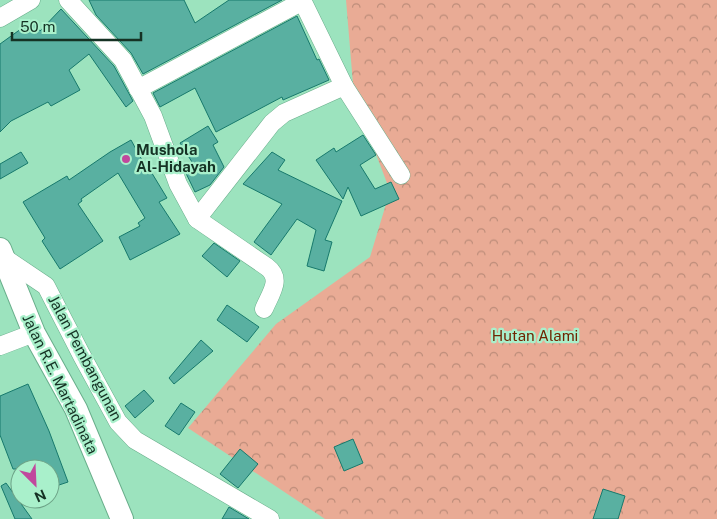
<svg xmlns="http://www.w3.org/2000/svg" width="717" height="519" font-family="'Public Sans',sans-serif">
	<style>
		.forest { fill: url(#forest-crowns) }
		.building { fill: #59b0a1; stroke: #17796c }
		.lines { fill: none; stroke-linecap: round; stroke-linejoin: round }
		.minor-casing { stroke: #69ae8b; stroke-width: 19 }
		.tertiary-casing { stroke: #69ae8b; stroke-width: 24 }
		.minor { stroke: #fff; stroke-width: 18 }
		.tertiary { stroke: #fff; stroke-width: 22 }
		.poi-dot { fill: #c1489d; stroke: #a9f0cb; stroke-width: 2 }
		.labels { text-anchor: middle; stroke-width: 4.5; stroke-linejoin: round; paint-order: stroke }
		.poi-label { font-size: 15px; font-weight: bold; fill: #153224; stroke: #a9f0cb; text-anchor: start }
		.park-label { font-size: 15px; fill: #702502; stroke: #a9f0cb }
		.street-label { font-size: 15px; fill: #153224; stroke: #a9f0cb }
	</style>
	<defs>
		<pattern id="forest-crowns" width="20" height="18" patternUnits="userSpaceOnUse" patternTransform="scale(1.25)"><rect width="20" height="18" fill="#e9ab95"/><path d="M2 6a3 3 0 1 1 6 0M12 15a3 3 0 1 1 6 0" fill="none" stroke="#bc8c79"/></pattern>
	</defs>
	<rect width="100%" height="100%" fill="#9ce3be"/>
	<!-- forest -->
	<path class="forest" d="M 346,0 L 717,0 L 717,519 L 325,519 L 188,428 L 276,324 L 370,257 L 390,191 L 354,96 Z"/>
	<!-- building -->
	<g class="building">
		<path d="M 89,0 L 184,0 L 195,23 L 229,0 L 282,0 L 143,74 L 131,53 L 96,15 Z"/>
		<path d="M 61,9 L 114,66 L 133,101 L 126,107 L 89,54 L 69,70 L 80,90 L 51,106 L 48,102 L 11,121 L 0,132 L 0,44 L 32,21 L 40,31 Z"/>
		<path d="M 297,16 L 317,60 L 319,59 L 329,80 L 283,100 L 282,97 L 216,132 L 195,88 L 160,107 L 153,93 Z"/>
		<path d="M 208,126 L 218,142 L 213,145 L 224,167 L 210,185 L 195,192 L 183,167 L 192,162 L 180,143 Z"/>
		<path d="M 363,135 L 376,155 L 360,165 L 375,189 L 391,182 L 399,199 L 361,216 L 348,187 L 343,199 L 316,160 L 334,148 L 336,152 Z"/>
		<path d="M 131,140 L 148,171 L 150,170 L 167,198 L 159,202 L 180,234 L 130,260 L 119,237 L 140,226 L 138,223 L 145,218 L 118,173 L 81,199 L 82,201 L 78,204 L 103,241 L 60,269 L 42,241 L 45,238 L 23,202 L 67,176 L 69,180 L 110,152 Z"/>
		<path d="M 21,152 L 28,163 L 0,179 L 0,164 Z"/>
		<path d="M 272,152 L 285,160 L 278,170 L 342,201 L 325,240 L 332,242 L 324,271 L 307,266 L 316,230 L 297,219 L 271,255 L 254,242 L 282,204 L 243,184 Z"/>
		<path d="M 214,243 L 240,261 L 227,277 L 202,256 Z"/>
		<path d="M 227,305 L 259,327 L 247,342 L 217,320 Z"/>
		<path d="M 201,340 L 213,351 L 174,384 L 169,378 Z"/>
		<path d="M 28,384 L 49,431 L 68,482 L 50,488 L 50,469 L 13,469 L 0,435 L 0,396 Z"/>
		<path d="M 144,390 L 154,401 L 135,418 L 125,406 Z"/>
		<path d="M 181,403 L 195,412 L 179,435 L 165,426 Z"/>
		<path d="M 353,439 L 363,463 L 344,471 L 334,447 Z"/>
		<path d="M 240,449 L 258,464 L 238,488 L 220,474 Z"/>
		<path d="M 6,483 L 32,519 L 15,519 L 1,486 Z"/>
		<path d="M 603,489 L 625,496 L 618,519 L 593,519 Z"/>
		<path d="M 229,507 L 249,519 L 222,519 Z"/>
	</g>
	<g class="lines">
		<!-- minor casing -->
		<g class="minor-casing">
			<g id="minor">
				<path d="M 68,0 L 123,60 L 153,116 L 178,184 L 197,219 L 272,123 L 284,113 L 344,86 L 302,0"/>
				<path d="M 0,18 L 31,0"/>
				<path d="M 344,86 L 401,175"/>
				<path d="M 138,89 L 303,1"/>
				<path d="M 197,219 L 267,267 C 283,279 270,294 264,309"/>
				<path d="M 3,257 L 46,286 L 82,356 L 118,422 L 135,440 L 270,519"/>
				<path d="M 0,346 L 34,333"/>
			</g>
		</g>
		<!-- tertiary casing -->
		<g class="tertiary-casing">
			<path id="tertiary" d="M 0,249 L 34,333 L 76,409 L 122,519"/>
		</g>
		<!-- minor -->
		<use href="#minor" class="minor"/>
		<!-- tertiary -->
		<use href="#tertiary" class="tertiary"/>
	</g>
	<!-- markers -->
	<circle class="poi-dot" cx="126" cy="159" r="5"/>
	<g class="labels">
		<!-- poi labels -->
		<g class="poi-label">
			<text x="136" y="155">Mushola<tspan x="136" dy="17">Al-Hidayah</tspan></text>
		</g>
		<!-- park labels -->
		<g class="park-label">
			<text x="535" y="341">Hutan Alami</text>
		</g>
		<!-- street labels -->
		<g class="street-label">
			<text transform="translate(85 358) rotate(62)" y="5">Jalan Pembangunan</text>
			<text transform="translate(60 384) rotate(64)" y="5">Jalan R.E. Martadinata</text>
		</g>
	</g>
	<!-- north arrow -->
	<g transform="translate(35 484) rotate(156)"><circle r="24" fill="#a9f0cb" stroke="#6ea488"/>
	<path d="M0-4L9 19L0 12L-9 19Z" fill="#c1489d"/>
	<text y="-8" font-size="14" font-weight="bold" text-anchor="middle" fill="#153224">N</text>
	</g>
	<!-- scale -->
	<path d="M12 32v8h129v-8" fill="none" stroke="#153224" stroke-width="2.5"/>
	<text x="20" y="32" font-size="15" fill="#153224" stroke="#a9f0cb" stroke-width="4" paint-order="stroke">50 m</text>
</svg>
